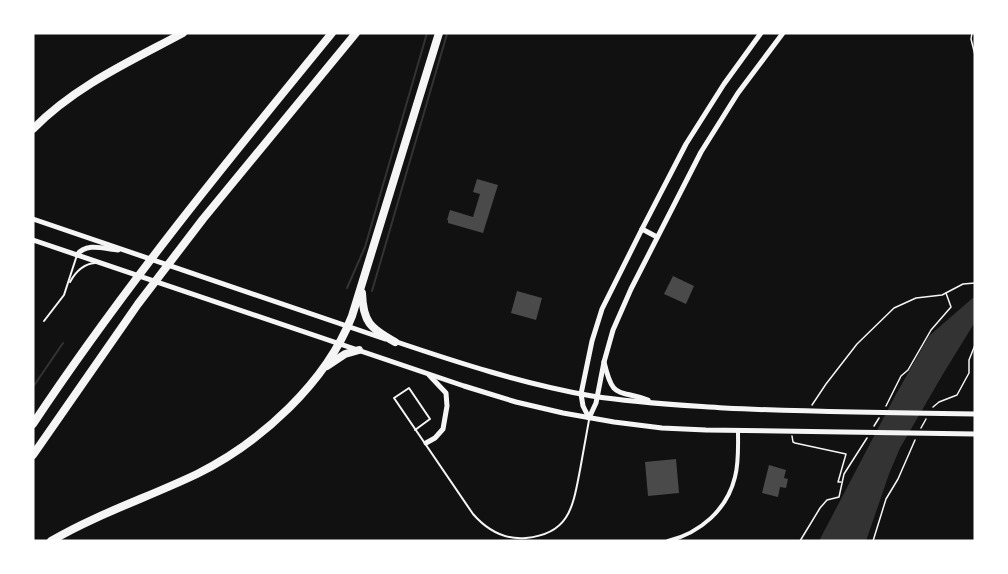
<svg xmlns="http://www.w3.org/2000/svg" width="1008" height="574" font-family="'Noto Sans',sans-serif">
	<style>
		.water { fill: #333 }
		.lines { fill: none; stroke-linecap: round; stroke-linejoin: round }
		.stream { stroke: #333; stroke-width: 2 }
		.building { fill: #4a4a4a }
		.path { stroke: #f5f5f5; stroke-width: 1.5 }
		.service { stroke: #f5f5f5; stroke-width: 2 }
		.minor { stroke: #f5f5f5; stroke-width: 4 }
		.tertiary { stroke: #f5f5f5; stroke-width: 5 }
		.secondary { stroke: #f5f5f5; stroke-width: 5 }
		.motorway { stroke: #f5f5f5; stroke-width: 8 }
	</style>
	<rect width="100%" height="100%" fill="#111"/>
	<!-- water -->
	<path class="water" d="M 975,296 L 975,322 L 943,374 L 900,448 L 889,474 L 866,541 L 819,541 L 895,396 L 929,336 Z"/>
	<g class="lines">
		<!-- stream -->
		<g class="stream">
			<path d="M 347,288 L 365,247 L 427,33"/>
			<path d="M 372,291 L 447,34"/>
			<path d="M 33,387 L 63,343"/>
		</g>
	</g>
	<!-- building -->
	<g class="building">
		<path d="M 477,179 L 498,185 L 483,233 L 448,223 L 448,220 L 447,220 L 450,210 L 473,217 L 480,194 L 473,192 Z"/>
		<path d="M 673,276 L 694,286 L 686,304 L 664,294 Z"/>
		<path d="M 517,291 L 542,298 L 536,320 L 511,313 Z"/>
		<path d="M 676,459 L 679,493 L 648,496 L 645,462 Z"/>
		<path d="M 769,465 L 786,470 L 784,478 L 788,479 L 786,488 L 780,487 L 778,497 L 762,493 Z"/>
	</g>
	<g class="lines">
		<!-- path -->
		<g class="path">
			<path d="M 972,33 L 971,39 L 975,55"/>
			<path d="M 812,405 L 826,384 L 857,344 L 894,308 L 916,298 L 942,295 L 963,284 L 975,283"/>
			<path d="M 886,406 L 901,376 L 908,370 L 931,330 L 951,307 L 946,293"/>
			<path d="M 933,407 L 939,402 L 957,395 L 969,373 L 969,360 L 975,345"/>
			<path d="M 874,426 L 879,418"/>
			<path d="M 921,428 L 926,419"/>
			<path d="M 792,436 L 793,442 L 795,443 L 846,454 L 838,482 L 841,482"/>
			<path d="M 800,541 L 820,508 L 827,500 L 839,497 L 844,474 L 867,438"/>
			<path d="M 873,541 L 886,499 L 898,479 L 915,440"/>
		</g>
		<!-- service -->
		<g class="service">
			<path d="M 70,282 C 76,271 83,264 95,263"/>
			<path d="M 44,321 L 64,295 L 77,255"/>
			<path d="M 415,430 L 430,419 L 409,388 L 394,398 L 473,514 C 487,530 504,540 526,538 C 570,534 573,506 580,470 C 583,453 586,436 589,420"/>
		</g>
		<!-- minor -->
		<path class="minor" d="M 668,541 C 700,533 727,510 735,477 C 739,462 738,446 738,431"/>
		<!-- tertiary -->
		<g class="tertiary">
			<path d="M 642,229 L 657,237"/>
			<path d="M 589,418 L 596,403 L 604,362 L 613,330 L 631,289 L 701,152 L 738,93 L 783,33"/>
			<path d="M 589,418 L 583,406 L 581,394 L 592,341 L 602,309 L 642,229 L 686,144 L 724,84 L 761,33"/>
		</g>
		<!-- secondary -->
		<g class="secondary">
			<path d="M 33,219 L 385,339"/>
			<path d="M 33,240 L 464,386 L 516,402 L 563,413 L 614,422 L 662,428 L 706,430 L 975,434"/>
			<path d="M 77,255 C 86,242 105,249 118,250"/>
			<path d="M 394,341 C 459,363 524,384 592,396 C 636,403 680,405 724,408 C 807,412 891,413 975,414"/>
			<path d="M 604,362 C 613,400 617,389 648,400"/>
			<path d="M 426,443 L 435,438 L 443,429 L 447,406 L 446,393 L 429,375"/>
		</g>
		<!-- motorway -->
		<g class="motorway">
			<path d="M 33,129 C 75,86 131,61 183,33"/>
			<path d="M 362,293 C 363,322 370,328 395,342"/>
			<path d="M 327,366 L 345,354 L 359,350"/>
			<path d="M 33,424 C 124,287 228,160 332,33"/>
			<path d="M 33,455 L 138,304 L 203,219 L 356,33"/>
			<path d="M 51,541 C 97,514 149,497 197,474 C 261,442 326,383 352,316 L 439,33"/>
		</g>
	</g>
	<!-- border -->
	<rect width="1008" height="574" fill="none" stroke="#ffffff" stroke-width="69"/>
</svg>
